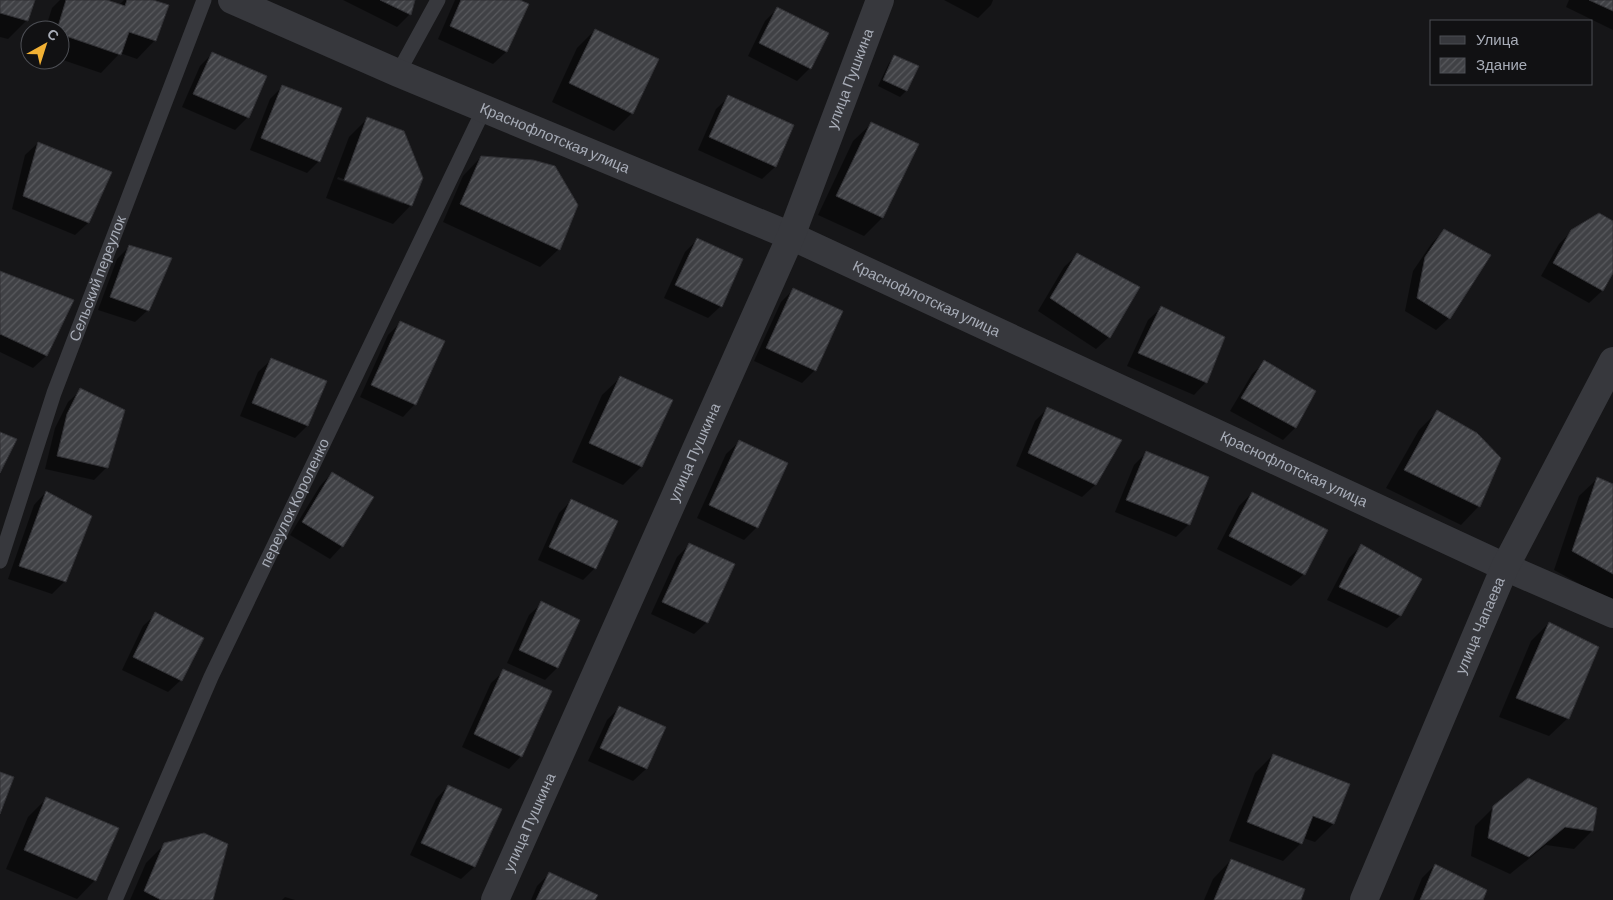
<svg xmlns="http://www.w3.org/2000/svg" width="1613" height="900" font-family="Barlow,sans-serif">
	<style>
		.shadow { fill: #0007; fill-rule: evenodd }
		.building { fill: url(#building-hatch); stroke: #303034 }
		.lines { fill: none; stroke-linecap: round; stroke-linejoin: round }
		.service { stroke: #37383d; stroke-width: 15 }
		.minor { stroke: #37383d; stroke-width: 28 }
		.labels { text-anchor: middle; stroke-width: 4; stroke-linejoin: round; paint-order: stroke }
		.street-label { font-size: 15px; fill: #a8adb8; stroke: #111113 }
	</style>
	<defs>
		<pattern id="building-hatch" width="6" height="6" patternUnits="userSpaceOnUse" patternTransform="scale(1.25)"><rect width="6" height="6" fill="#404145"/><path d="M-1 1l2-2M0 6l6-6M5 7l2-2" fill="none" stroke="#595a5e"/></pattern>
	</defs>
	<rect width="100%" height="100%" fill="#161618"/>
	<!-- shadow -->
	<g class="shadow">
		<path d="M 0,0 L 33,0 L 26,21 L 8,39 L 0,37 Z"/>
		<path d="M 60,0 L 103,0 L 119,5 L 124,0 L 149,0 L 155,40 L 137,59 L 120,53 L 101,73 L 60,59 L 60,30 L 45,30 L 52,8 Z"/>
		<path d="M 343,0 L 414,0 L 410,14 L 397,27 Z"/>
		<path d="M 455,0 L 517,0 L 527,4 L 506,52 L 493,64 L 438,39 Z"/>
		<path d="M 944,0 L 993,0 L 991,5 L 978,18 Z"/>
		<path d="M 1569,0 L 1613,0 L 1613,30 L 1566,7 Z"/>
		<path d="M 778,8 L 810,68 L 797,81 L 748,56 L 765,21 Z"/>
		<path d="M 595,30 L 632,113 L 614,131 L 552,102 L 577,48 Z"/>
		<path d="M 213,53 L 266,76 L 248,117 L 235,130 L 182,107 L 200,66 Z"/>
		<path d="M 895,57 L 917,67 L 906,91 L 900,97 L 878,86 L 889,63 Z"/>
		<path d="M 283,86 L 319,161 L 307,173 L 250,150 L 270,99 Z"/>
		<path d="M 729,97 L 793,126 L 775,167 L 762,179 L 698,150 L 716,109 Z"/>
		<path d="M 368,118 L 411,205 L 393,224 L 326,198 L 349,137 ZM 338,177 L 403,201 L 403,204 L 337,179 Z"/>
		<path d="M 872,123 L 917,145 L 882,218 L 864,236 L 818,215 L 853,141 Z"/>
		<path d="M 38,143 L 110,173 L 88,223 L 75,235 L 12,209 L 25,155 Z"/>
		<path d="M 481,157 L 559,249 L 540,267 L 443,222 L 463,176 Z"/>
		<path d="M 1613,222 L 1613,271 L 1602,291 L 1589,303 L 1541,276 L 1559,244 L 1572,231 Z"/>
		<path d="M 1444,231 L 1449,318 L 1436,330 L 1405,311 L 1413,271 L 1432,243 Z"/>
		<path d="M 698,239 L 721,306 L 708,318 L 664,298 L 685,252 Z"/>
		<path d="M 129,247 L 148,310 L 135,322 L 98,310 L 117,259 Z"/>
		<path d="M 1077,255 L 1109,337 L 1096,349 L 1038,311 L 1064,267 Z"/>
		<path d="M 0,273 L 72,301 L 46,356 L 33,368 L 0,352 Z"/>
		<path d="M 793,290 L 815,370 L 802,383 L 754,361 L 781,302 Z"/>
		<path d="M 1161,308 L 1206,382 L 1194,395 L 1127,366 L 1148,320 Z"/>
		<path d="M 401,322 L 415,404 L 403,417 L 360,397 L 388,335 Z"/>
		<path d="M 271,360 L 307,426 L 295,438 L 240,416 L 258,372 Z"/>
		<path d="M 1265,362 L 1314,391 L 1295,428 L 1283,440 L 1230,411 L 1252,374 Z"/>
		<path d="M 621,377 L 671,400 L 641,467 L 623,485 L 572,462 L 602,395 Z"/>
		<path d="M 81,390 L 107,467 L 94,480 L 45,469 L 55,428 L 68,402 Z"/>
		<path d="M 1047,409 L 1120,440 L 1095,485 L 1082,497 L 1016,466 L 1035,421 Z"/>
		<path d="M 1437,412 L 1479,506 L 1461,525 L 1386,488 L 1419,430 Z"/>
		<path d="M 739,442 L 757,527 L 744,540 L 697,518 L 726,454 Z"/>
		<path d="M 1147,452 L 1189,524 L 1176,537 L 1115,512 L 1134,465 Z"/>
		<path d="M 332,473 L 372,497 L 342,546 L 330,559 L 290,535 L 320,486 Z"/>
		<path d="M 1598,478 L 1613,486 L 1613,599 L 1611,601 L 1554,570 L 1579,496 Z"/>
		<path d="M 46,492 L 65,581 L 52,594 L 8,579 L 34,505 Z"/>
		<path d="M 1252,493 L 1304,574 L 1291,586 L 1217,549 L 1239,506 Z"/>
		<path d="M 571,501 L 595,568 L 583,580 L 538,560 L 559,513 Z"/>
		<path d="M 689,545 L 707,622 L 694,634 L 651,614 L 677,557 Z"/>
		<path d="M 1361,546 L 1420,579 L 1400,616 L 1387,628 L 1327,600 L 1349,558 Z"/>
		<path d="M 542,603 L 579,620 L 557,668 L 545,680 L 507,663 L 529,615 Z"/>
		<path d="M 156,614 L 181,680 L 168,692 L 122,670 L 143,626 Z"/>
		<path d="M 1549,623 L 1568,718 L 1549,736 L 1499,717 L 1531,641 Z"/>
		<path d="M 504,671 L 521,756 L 509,769 L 462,747 L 491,683 Z"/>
		<path d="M 620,707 L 664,728 L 646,769 L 633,781 L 588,761 L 607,720 Z"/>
		<path d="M 1273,755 L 1333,824 L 1315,842 L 1303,838 L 1301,843 L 1283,861 L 1229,841 L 1255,773 Z"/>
		<path d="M 448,786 L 500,810 L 474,867 L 461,879 L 410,855 L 436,799 Z"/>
		<path d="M 47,798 L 95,880 L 77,899 L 6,869 L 28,817 Z"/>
		<path d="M 1494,807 L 1592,831 L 1574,849 L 1546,845 L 1510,874 L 1471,856 L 1475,826 Z"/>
		<path d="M 165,844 L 212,900 L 130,900 L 146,863 Z"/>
		<path d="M 1231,860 L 1299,900 L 1204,900 L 1213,879 Z"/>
		<path d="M 1435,865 L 1482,900 L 1413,900 L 1422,878 Z"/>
		<path d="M 549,874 L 594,900 L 531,900 L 537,886 Z"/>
		<path d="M 285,897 L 295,900 L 282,900 Z"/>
	</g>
	<!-- building -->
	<g class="building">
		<path d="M 0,0 L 35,0 L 28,21 L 0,13 Z"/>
		<path d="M 66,0 L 107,0 L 125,6 L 127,0 L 153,0 L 169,5 L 156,41 L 129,32 L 121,55 L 60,34 L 60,30 L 57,30 Z"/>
		<path d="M 380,0 L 415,0 L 411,15 Z"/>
		<path d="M 461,0 L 520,0 L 529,4 L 507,52 L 450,26 Z"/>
		<path d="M 1589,0 L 1613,0 L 1613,11 Z"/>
		<path d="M 777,7 L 829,33 L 811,69 L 759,43 Z"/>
		<path d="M 595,29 L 659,59 L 633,114 L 569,83 Z"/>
		<path d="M 212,52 L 267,76 L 249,118 L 193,94 Z"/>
		<path d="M 894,55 L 919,66 L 907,91 L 883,80 Z"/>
		<path d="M 282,85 L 342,108 L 320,162 L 261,138 Z"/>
		<path d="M 728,95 L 794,125 L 776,167 L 709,137 Z"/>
		<path d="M 367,117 L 404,131 L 423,178 L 412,206 L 344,180 Z"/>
		<path d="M 871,122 L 919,144 L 883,218 L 836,196 Z"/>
		<path d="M 38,142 L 112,172 L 89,223 L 23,196 Z"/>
		<path d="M 481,156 L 533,160 L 555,166 L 578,205 L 560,250 L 460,204 Z"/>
		<path d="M 1599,213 L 1613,221 L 1613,273 L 1603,291 L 1553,263 L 1571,230 Z"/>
		<path d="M 1444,229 L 1491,255 L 1450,319 L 1417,298 L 1425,257 Z"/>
		<path d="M 697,238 L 743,259 L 722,307 L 675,285 Z"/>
		<path d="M 129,245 L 172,258 L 149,311 L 110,297 Z"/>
		<path d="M 1077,253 L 1140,287 L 1110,338 L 1050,298 Z"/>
		<path d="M 0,271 L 74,300 L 47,356 L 0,334 Z"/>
		<path d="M 793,288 L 843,311 L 816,371 L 766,348 Z"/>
		<path d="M 1161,306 L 1225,337 L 1207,383 L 1138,353 Z"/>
		<path d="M 400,321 L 445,341 L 416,405 L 371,385 Z"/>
		<path d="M 271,358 L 327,381 L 308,426 L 252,403 Z"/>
		<path d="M 1264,360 L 1316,391 L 1296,428 L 1241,398 Z"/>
		<path d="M 620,376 L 673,400 L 642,467 L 589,443 Z"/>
		<path d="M 80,388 L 125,410 L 108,468 L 57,456 L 67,414 Z"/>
		<path d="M 1047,407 L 1122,440 L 1096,485 L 1028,453 Z"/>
		<path d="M 1437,410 L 1477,433 L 1501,458 L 1480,507 L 1404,470 Z"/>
		<path d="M 0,432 L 17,439 L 0,473 Z"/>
		<path d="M 739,440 L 788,463 L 758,528 L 709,505 Z"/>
		<path d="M 1146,451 L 1209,477 L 1190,525 L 1126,500 Z"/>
		<path d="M 332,472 L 374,497 L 343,547 L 302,522 Z"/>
		<path d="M 1597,477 L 1613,484 L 1613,574 L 1572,551 Z"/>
		<path d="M 46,491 L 92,516 L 66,582 L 19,566 Z"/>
		<path d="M 1252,492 L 1328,530 L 1305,575 L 1229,536 Z"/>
		<path d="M 571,499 L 618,521 L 596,569 L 549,547 Z"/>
		<path d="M 689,543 L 735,564 L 708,623 L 662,602 Z"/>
		<path d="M 1361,544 L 1422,579 L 1401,616 L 1339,587 Z"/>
		<path d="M 541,601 L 580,620 L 558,668 L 519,650 Z"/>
		<path d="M 155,612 L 204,638 L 182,681 L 133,657 Z"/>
		<path d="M 1549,622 L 1599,647 L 1569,719 L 1516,698 Z"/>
		<path d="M 503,669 L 552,691 L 522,757 L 474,734 Z"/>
		<path d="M 619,706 L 666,727 L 647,769 L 600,748 Z"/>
		<path d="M 1273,754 L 1350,784 L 1334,824 L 1313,816 L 1302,844 L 1247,822 Z"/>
		<path d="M 0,772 L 14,777 L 0,814 Z"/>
		<path d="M 1528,778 L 1597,808 L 1593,831 L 1565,827 L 1529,857 L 1488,838 L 1493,806 Z"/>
		<path d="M 448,785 L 502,809 L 475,867 L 421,843 Z"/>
		<path d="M 46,797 L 119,828 L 96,881 L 24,850 Z"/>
		<path d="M 204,833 L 228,844 L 213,900 L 161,900 L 144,891 L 164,843 Z"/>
		<path d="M 1231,859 L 1305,889 L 1301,900 L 1214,900 Z"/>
		<path d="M 1435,864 L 1487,890 L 1483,900 L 1420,900 Z"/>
		<path d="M 549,872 L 598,895 L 595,900 L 536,900 Z"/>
	</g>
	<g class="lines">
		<!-- service -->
		<g class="service">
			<path d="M 398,73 L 438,0"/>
			<path id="s1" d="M 0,561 L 54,393 L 204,0"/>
			<path id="s2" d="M 115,900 L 211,677 L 484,109"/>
		</g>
		<!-- minor -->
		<g class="minor">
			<path id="s3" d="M 232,0 L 398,73 L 791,236 L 1505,567 L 1613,614"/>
			<path id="s4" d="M 495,900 L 791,236 L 880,0"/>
			<path id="s5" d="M 1364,900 L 1505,567 L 1613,361"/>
		</g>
	</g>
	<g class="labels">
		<!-- street labels -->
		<g class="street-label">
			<text dy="5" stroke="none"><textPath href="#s4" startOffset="895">улица Пушкина</textPath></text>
			<text dy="5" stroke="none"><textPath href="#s3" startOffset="351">Краснофлотская улица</textPath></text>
			<text dy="5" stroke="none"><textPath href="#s1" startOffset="299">Сельский переулок</textPath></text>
			<text dy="5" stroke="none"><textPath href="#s3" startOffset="756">Краснофлотская улица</textPath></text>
			<text dy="5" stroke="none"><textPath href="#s4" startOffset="490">улица Пушкина</textPath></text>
			<text dy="5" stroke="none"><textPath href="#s3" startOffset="1161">Краснофлотская улица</textPath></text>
			<text dy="5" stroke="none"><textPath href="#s2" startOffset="436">переулок Короленко</textPath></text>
			<text dy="5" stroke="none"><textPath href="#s5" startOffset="298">улица Чапаева</textPath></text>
			<text dy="5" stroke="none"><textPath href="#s4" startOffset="85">улица Пушкина</textPath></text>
		</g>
	</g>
	<!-- legend -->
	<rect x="1430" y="20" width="162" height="65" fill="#111113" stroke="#4d4f55"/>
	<rect x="1440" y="36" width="25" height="8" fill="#37383d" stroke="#4d4f55"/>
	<text x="1476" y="45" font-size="15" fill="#a8adb8">Улица</text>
	<rect x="1440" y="58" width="25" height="15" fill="url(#building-hatch)" stroke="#4d4f55"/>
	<text x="1476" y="70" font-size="15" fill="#a8adb8">Здание</text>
	<!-- north arrow -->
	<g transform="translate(45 45) rotate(39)"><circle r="24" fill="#111113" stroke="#4d4f55"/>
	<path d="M0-4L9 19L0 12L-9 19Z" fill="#f2b134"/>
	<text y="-8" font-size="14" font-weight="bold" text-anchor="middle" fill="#a8adb8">С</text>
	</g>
</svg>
